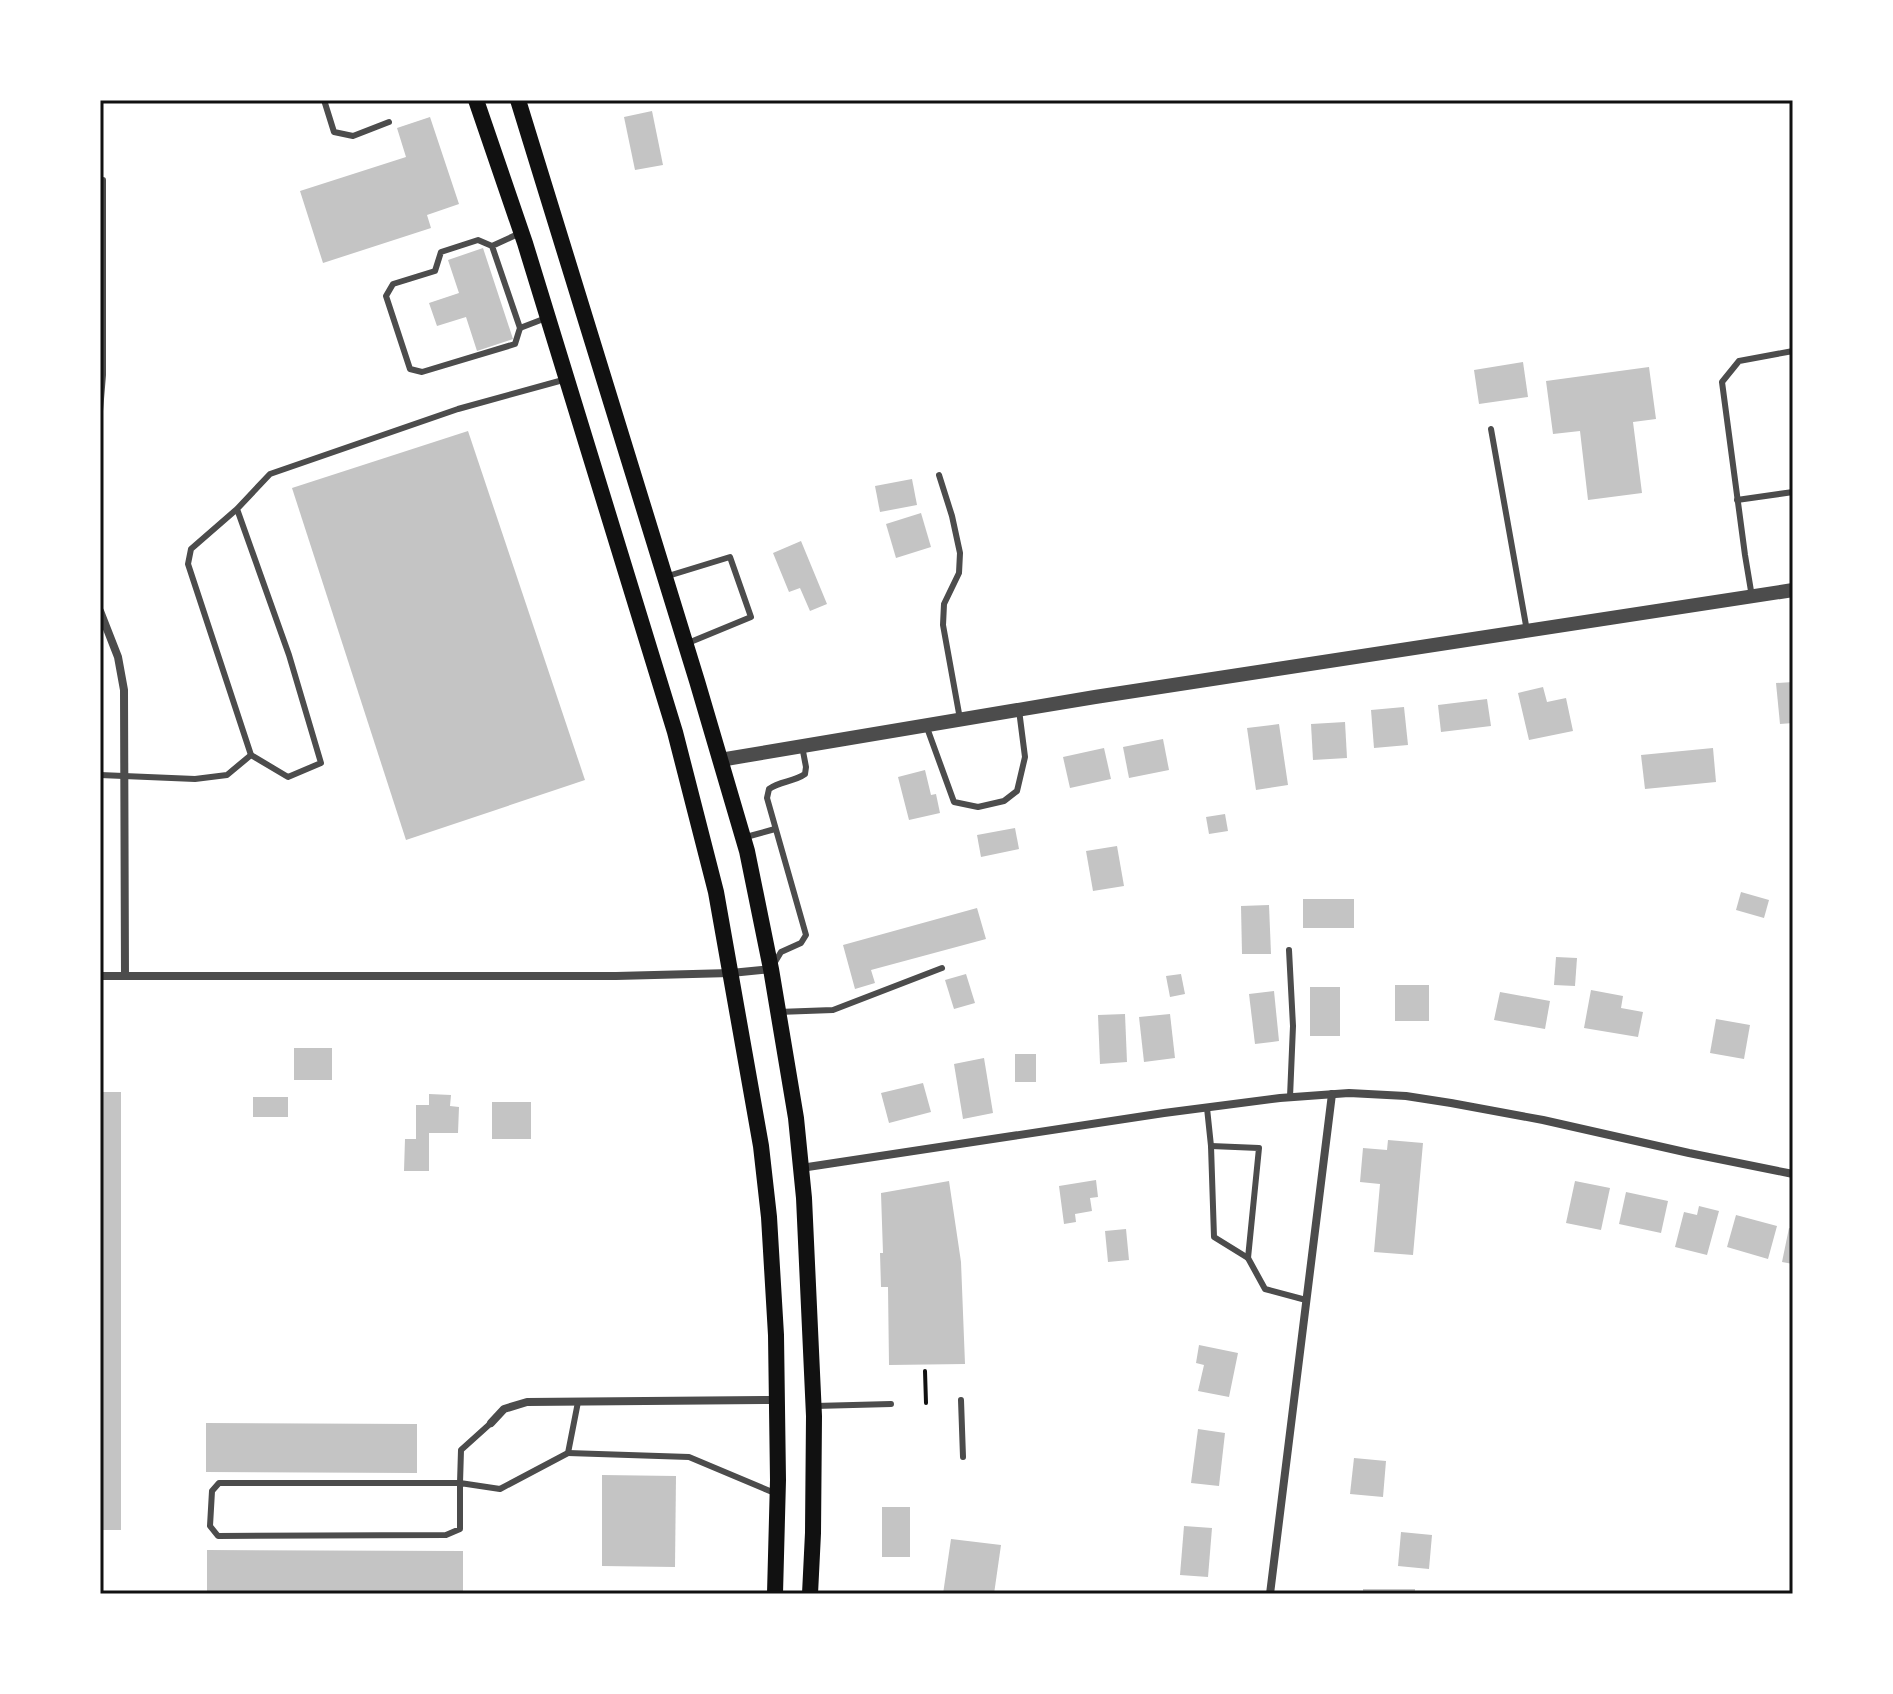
<svg xmlns="http://www.w3.org/2000/svg" width="1893" height="1694" font-family="Ubuntu,sans-serif">
	<style>
		.building { fill: #c4c4c4 }
		.lines { fill: none; stroke-linecap: round; stroke-linejoin: round }
		.path { stroke: #111; stroke-width: 4 }
		.service { stroke: #4c4c4c; stroke-width: 6 }
		.minor { stroke: #4c4c4c; stroke-width: 8 }
		.tertiary { stroke: #4c4c4c; stroke-width: 14 }
		.secondary { stroke: #111; stroke-width: 16 }
		.neatline { fill: none; stroke: #111; stroke-width: 3 }
	</style>
	<rect width="100%" height="100%" fill="#fff"/>
	<!-- building -->
	<g class="building">
		<path d="M 652,111 L 663,165 L 635,170 L 624,117 Z"/>
		<path d="M 430,117 L 459,204 L 427,215 L 431,228 L 323,263 L 300,191 L 406,157 L 397,128 Z"/>
		<path d="M 483,248 L 513,339 L 477,351 L 466,317 L 437,326 L 429,303 L 459,293 L 448,260 Z"/>
		<path d="M 1523,362 L 1528,397 L 1479,404 L 1474,370 Z"/>
		<path d="M 1649,367 L 1656,419 L 1633,422 L 1642,493 L 1588,500 L 1580,431 L 1553,434 L 1546,381 Z"/>
		<path d="M 468,431 L 585,780 L 406,840 L 292,488 Z"/>
		<path d="M 912,479 L 917,505 L 880,512 L 875,486 Z"/>
		<path d="M 921,513 L 931,547 L 896,558 L 886,524 Z"/>
		<path d="M 801,541 L 827,604 L 810,611 L 800,588 L 789,592 L 773,553 Z"/>
		<path d="M 1793,682 L 1793,723 L 1780,724 L 1776,683 Z"/>
		<path d="M 1543,687 L 1547,702 L 1566,698 L 1573,731 L 1529,740 L 1518,693 Z"/>
		<path d="M 1487,699 L 1491,726 L 1441,732 L 1438,705 Z"/>
		<path d="M 1404,707 L 1408,745 L 1374,748 L 1371,710 Z"/>
		<path d="M 1345,722 L 1347,758 L 1313,760 L 1311,724 Z"/>
		<path d="M 1279,724 L 1288,785 L 1256,790 L 1247,728 Z"/>
		<path d="M 1163,739 L 1169,770 L 1129,778 L 1123,747 Z"/>
		<path d="M 1104,748 L 1111,779 L 1070,788 L 1063,757 Z"/>
		<path d="M 1713,748 L 1716,782 L 1645,789 L 1641,755 Z"/>
		<path d="M 925,770 L 931,795 L 936,794 L 940,813 L 909,820 L 898,777 Z"/>
		<path d="M 1225,814 L 1228,831 L 1209,834 L 1206,817 Z"/>
		<path d="M 1015,828 L 1019,849 L 981,857 L 977,835 Z"/>
		<path d="M 1117,846 L 1124,886 L 1093,891 L 1086,851 Z"/>
		<path d="M 1741,892 L 1769,900 L 1764,918 L 1736,910 Z"/>
		<rect x="1303" y="899" width="51" height="29"/>
		<path d="M 1269,905 L 1271,954 L 1242,954 L 1241,906 Z"/>
		<path d="M 977,908 L 986,939 L 871,970 L 875,983 L 855,989 L 843,945 Z"/>
		<path d="M 1556,957 L 1577,958 L 1575,986 L 1554,985 Z"/>
		<path d="M 966,974 L 975,1003 L 954,1009 L 945,980 Z"/>
		<path d="M 1181,974 L 1185,994 L 1170,997 L 1166,976 Z"/>
		<rect x="1395" y="985" width="34" height="36"/>
		<rect x="1310" y="987" width="30" height="49"/>
		<path d="M 1591,990 L 1623,996 L 1621,1008 L 1643,1012 L 1638,1037 L 1584,1028 Z"/>
		<path d="M 1274,991 L 1279,1041 L 1255,1044 L 1249,994 Z"/>
		<path d="M 1500,992 L 1550,1001 L 1545,1029 L 1494,1020 Z"/>
		<path d="M 1125,1014 L 1127,1062 L 1100,1064 L 1098,1015 Z"/>
		<path d="M 1170,1014 L 1175,1058 L 1144,1062 L 1139,1017 Z"/>
		<path d="M 1716,1019 L 1750,1025 L 1744,1059 L 1710,1053 Z"/>
		<rect x="294" y="1048" width="38" height="32"/>
		<rect x="1015" y="1054" width="21" height="28"/>
		<path d="M 984,1058 L 993,1113 L 963,1119 L 954,1064 Z"/>
		<path d="M 923,1083 L 931,1112 L 889,1123 L 881,1093 Z"/>
		<rect x="100" y="1092" width="21" height="438"/>
		<path d="M 429,1094 L 451,1095 L 450,1106 L 459,1107 L 458,1133 L 429,1133 L 429,1171 L 404,1171 L 405,1139 L 416,1139 L 416,1105 L 429,1105 Z"/>
		<rect x="253" y="1097" width="35" height="20"/>
		<rect x="492" y="1102" width="39" height="37"/>
		<path d="M 1388,1140 L 1423,1143 L 1413,1255 L 1374,1252 L 1380,1184 L 1360,1182 L 1363,1148 L 1387,1150 Z"/>
		<path d="M 1096,1180 L 1098,1197 L 1090,1198 L 1092,1211 L 1075,1214 L 1076,1222 L 1064,1224 L 1059,1186 Z"/>
		<path d="M 949,1181 L 961,1262 L 965,1364 L 889,1365 L 888,1287 L 881,1287 L 880,1253 L 883,1253 L 881,1193 Z"/>
		<path d="M 1575,1181 L 1610,1188 L 1601,1230 L 1566,1223 Z"/>
		<path d="M 1626,1192 L 1668,1201 L 1661,1233 L 1619,1224 Z"/>
		<path d="M 1699,1206 L 1719,1211 L 1707,1255 L 1675,1247 L 1684,1212 L 1697,1215 Z"/>
		<path d="M 1736,1215 L 1777,1226 L 1768,1259 L 1727,1247 Z"/>
		<path d="M 1789,1228 L 1793,1229 L 1793,1264 L 1782,1262 Z"/>
		<path d="M 1126,1229 L 1129,1260 L 1108,1262 L 1105,1231 Z"/>
		<path d="M 1199,1345 L 1238,1353 L 1229,1397 L 1198,1391 L 1204,1365 L 1196,1363 Z"/>
		<path d="M 206,1423 L 417,1424 L 417,1473 L 206,1472 Z"/>
		<path d="M 1198,1429 L 1225,1433 L 1219,1486 L 1191,1483 Z"/>
		<path d="M 1354,1458 L 1386,1461 L 1383,1497 L 1350,1494 Z"/>
		<path d="M 602,1475 L 676,1476 L 675,1567 L 602,1566 Z"/>
		<rect x="882" y="1507" width="28" height="50"/>
		<path d="M 1184,1526 L 1212,1528 L 1208,1577 L 1180,1575 Z"/>
		<path d="M 1401,1532 L 1432,1535 L 1429,1569 L 1398,1566 Z"/>
		<path d="M 951,1539 L 1001,1545 L 994,1594 L 943,1594 Z"/>
		<path d="M 207,1550 L 463,1551 L 463,1594 L 207,1594 Z"/>
		<rect x="1363" y="1589" width="52" height="5"/>
	</g>
	<g class="lines">
		<!-- path -->
		<path class="path" d="M 925,1371 L 926,1403"/>
		<!-- service -->
		<g class="service">
			<path d="M 324,100 L 334,132 L 353,136 L 389,122"/>
			<path d="M 492,246 L 478,240 L 441,252 L 435,271 L 393,284 L 386,296 L 410,369 L 422,372 L 515,344 L 520,328 L 492,246 L 518,234"/>
			<path d="M 520,328 L 546,318"/>
			<path d="M 100,411 L 103,375 L 103,180"/>
			<path d="M 1491,429 L 1527,631"/>
			<path d="M 939,475 L 952,516 L 960,553 L 959,573 L 944,604 L 943,625 L 960,719"/>
			<path d="M 1737,500 L 1793,492"/>
			<path d="M 237,509 L 289,655 L 321,763 L 288,777 L 251,755 L 188,564 L 191,549 L 237,509 L 270,474 L 458,409 L 563,380"/>
			<path d="M 668,576 L 730,557 L 751,617 L 688,643"/>
			<path d="M 1752,597 L 1745,555 L 1722,382 L 1739,361 L 1793,351"/>
			<path d="M 926,725 L 954,802 L 978,807 L 1004,801 L 1017,791 L 1025,757 L 1019,710"/>
			<path d="M 100,775 L 195,779 L 227,775 L 251,755"/>
			<path d="M 746,837 L 775,829"/>
			<path d="M 1289,950 L 1293,1026 L 1290,1097"/>
			<path d="M 775,962 L 781,952 L 801,943 L 806,935 L 767,798 L 769,789 C 780,781 794,782 805,774 L 806,767 L 802,746"/>
			<path d="M 778,1012 L 833,1010 L 942,968"/>
			<path d="M 1207,1108 L 1211,1146 L 1214,1237 L 1248,1258 L 1265,1289 L 1306,1300"/>
			<path d="M 1211,1146 L 1259,1148 L 1248,1258"/>
			<path d="M 961,1400 L 963,1457"/>
			<path d="M 815,1406 L 891,1404"/>
			<path d="M 491,1423 L 461,1450 L 460,1483 L 219,1483 L 212,1491 L 210,1526 L 218,1536 L 446,1535 L 460,1529 L 460,1483 L 500,1489 L 568,1453 L 578,1402"/>
			<path d="M 568,1453 L 689,1457 L 777,1494"/>
		</g>
		<!-- minor -->
		<g class="minor">
			<path d="M 100,611 L 118,657 L 124,690 L 125,976"/>
			<path d="M 100,976 L 616,976 L 731,973 L 771,969"/>
			<path d="M 801,1168 L 1164,1113 L 1280,1098 L 1349,1093 L 1406,1096 L 1451,1103 L 1543,1120 L 1689,1153 L 1793,1174"/>
			<path d="M 491,1423 L 504,1409 L 527,1402 L 776,1400"/>
			<path d="M 1270,1594 L 1332,1094"/>
		</g>
		<!-- tertiary -->
		<path class="tertiary" d="M 720,760 L 1095,697 L 1793,590"/>
		<!-- secondary -->
		<g class="secondary">
			<path d="M 476,100 L 525,243 L 675,732 L 716,892 L 761,1146 L 769,1217 L 776,1335 L 778,1480 L 775,1594"/>
			<path d="M 518,100 L 697,681 L 747,851 L 771,969 L 796,1118 L 804,1198 L 814,1416 L 813,1533 L 810,1594"/>
		</g>
	</g>
	<!-- border -->
	<rect width="1893" height="1694" fill="none" stroke="#ffffff" stroke-width="204"/>
	<rect x="102" y="102" width="1689" height="1490" class="neatline"/>
</svg>
